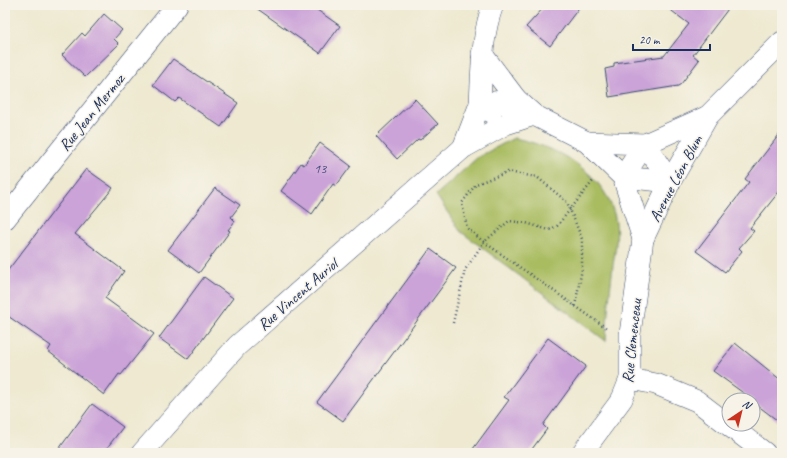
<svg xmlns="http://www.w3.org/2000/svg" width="787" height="458" font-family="Caveat,sans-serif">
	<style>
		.green { fill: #a9bc60; stroke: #62765f }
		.building { fill: #cba3d8 }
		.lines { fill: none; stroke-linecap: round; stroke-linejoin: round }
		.minor-casing { stroke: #3b4b6f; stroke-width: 22 }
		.path { stroke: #3b4b6f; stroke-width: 2.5; stroke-dasharray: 1 3; stroke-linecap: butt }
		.minor { stroke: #fff; stroke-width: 21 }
		.labels { text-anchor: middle; stroke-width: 3; stroke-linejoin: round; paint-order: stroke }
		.number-label { font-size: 14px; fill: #474c7c }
		.street-label { font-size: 16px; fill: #1b2f5e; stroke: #f7f3e8 }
	</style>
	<rect width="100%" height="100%" fill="#f7f3e8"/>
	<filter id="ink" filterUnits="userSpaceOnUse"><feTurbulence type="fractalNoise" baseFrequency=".025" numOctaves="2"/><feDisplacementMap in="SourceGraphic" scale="8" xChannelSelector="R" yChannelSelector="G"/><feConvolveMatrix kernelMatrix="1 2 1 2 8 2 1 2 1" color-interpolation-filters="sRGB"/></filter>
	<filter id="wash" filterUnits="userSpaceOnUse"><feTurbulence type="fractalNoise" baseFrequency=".012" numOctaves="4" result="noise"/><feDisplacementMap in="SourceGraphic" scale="16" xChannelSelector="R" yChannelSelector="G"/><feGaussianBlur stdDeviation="0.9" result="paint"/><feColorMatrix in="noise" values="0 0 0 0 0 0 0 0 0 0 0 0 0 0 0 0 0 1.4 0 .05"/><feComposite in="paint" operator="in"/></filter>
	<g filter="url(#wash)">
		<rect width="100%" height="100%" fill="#eee9d0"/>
		<!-- green -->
		<path class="green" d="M 514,138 C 557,146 609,174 616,223 C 618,236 615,252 613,265 C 610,291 607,316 606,341 L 460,231 L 436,195 L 478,157 Z"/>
		<g id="blocks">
			<!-- building -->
			<g class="building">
				<path d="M 252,5 L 310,5 L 340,26 L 320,53 Z"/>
				<path d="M 546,5 L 581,5 L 550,46 L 526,27 Z"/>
				<path d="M 664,5 L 731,5 L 693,55 L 699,60 L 681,84 L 678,86 L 609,97 L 605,69 L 614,67 L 614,63 L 664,56 L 689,24 Z"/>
				<path d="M 104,14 L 122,30 L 114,39 L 119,44 L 85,77 L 62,55 L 82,33 L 85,36 Z"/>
				<path d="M 173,59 L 238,103 L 221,127 L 179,98 L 175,102 L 153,85 Z"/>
				<path d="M 415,99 L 438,124 L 420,140 L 418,139 L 397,159 L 376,136 Z"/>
				<path d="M 782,131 L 782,188 L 750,228 L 754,231 L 739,248 L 742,251 L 725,272 L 696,251 L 749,182 L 745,179 Z"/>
				<path d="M 320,143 L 351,166 L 336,186 L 333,184 L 312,214 L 281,191 L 301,163 L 304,165 Z"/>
				<path d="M 86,169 L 113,188 L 75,234 L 124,271 L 105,298 L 154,334 L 121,375 L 119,374 L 104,395 L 48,351 L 51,346 L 5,314 L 5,274 Z"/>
				<path d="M 215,188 L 240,205 L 231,217 L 235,221 L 228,230 L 230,231 L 199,273 L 168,250 Z"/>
				<path d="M 430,249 L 456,268 L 343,421 L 317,402 Z"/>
				<path d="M 204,277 L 233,298 L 188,359 L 159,338 Z"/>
				<path d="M 548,338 L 586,366 L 543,425 L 547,429 L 529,453 L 470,453 L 509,400 L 504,397 Z"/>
				<path d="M 735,343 L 782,381 L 782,424 L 753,402 L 753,400 L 713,371 Z"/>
				<path d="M 92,404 L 123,427 L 103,453 L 56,453 Z"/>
			</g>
		</g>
	</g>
	<g filter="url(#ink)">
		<use href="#blocks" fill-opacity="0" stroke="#3b4b6f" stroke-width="1"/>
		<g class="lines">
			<!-- minor casing -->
			<g class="minor-casing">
				<g id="minor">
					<path d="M 482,54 L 516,99 L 511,110"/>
					<path d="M 491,112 L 480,104 C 482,70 481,37 493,5"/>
					<path d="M 587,142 L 645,144 L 708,116"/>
					<path d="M 645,144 L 670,182"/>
					<path d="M 463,148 L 480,104 L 516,99 L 534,115 L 587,142 L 623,177 L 643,239"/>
					<path d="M 623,177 L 670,182"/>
					<path d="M 623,177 L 645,144"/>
					<path d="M 5,219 L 177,5"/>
					<path d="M 630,379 L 656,384 L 697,401 L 765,453"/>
					<path d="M 142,453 L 237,346 L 463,148 L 506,124 L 534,115"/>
					<path d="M 582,453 L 622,399 L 630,379 L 630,334 L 643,239 L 670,182 L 708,116 L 782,42"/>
				</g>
			</g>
			<!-- path -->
			<g class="path">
				<path d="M 575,306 L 582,269 L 582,239 L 567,202 L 537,177 L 508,172 L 476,184 L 462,203 L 467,228 L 484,242 L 509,221 L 526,223 L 549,230 L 557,226 L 593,181"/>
				<path d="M 453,323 L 465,270 L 484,242 L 608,329"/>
			</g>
			<!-- minor -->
			<use href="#minor" class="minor"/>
		</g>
	</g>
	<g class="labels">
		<!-- number labels -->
		<g class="number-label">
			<text x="320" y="173">13</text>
		</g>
		<!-- street labels -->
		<g class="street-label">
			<text transform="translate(91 112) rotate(-51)" y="6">Rue Jean Mermoz</text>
			<text transform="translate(675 178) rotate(-62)" y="6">Avenue Léon Blum</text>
			<text transform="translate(297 294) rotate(-41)" y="6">Rue Vincent Auriol</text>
			<text transform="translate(631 341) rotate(-84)" y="6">Rue Clemenceau</text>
		</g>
	</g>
	<!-- margin -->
	<rect width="787" height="458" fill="none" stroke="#f7f3e8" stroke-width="20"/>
	<!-- north arrow -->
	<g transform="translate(741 412) rotate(35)"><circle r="19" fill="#f7f3e8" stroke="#9fa5b1"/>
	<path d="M0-3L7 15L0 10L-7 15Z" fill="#c8321e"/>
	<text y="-6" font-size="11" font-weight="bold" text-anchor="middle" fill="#1b2f5e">N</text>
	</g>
	<!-- scale -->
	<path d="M633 44v6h77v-6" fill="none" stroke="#1b2f5e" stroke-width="2"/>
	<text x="639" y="44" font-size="12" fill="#1b2f5e" stroke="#f7f3e8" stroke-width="3" paint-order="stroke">20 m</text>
</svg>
